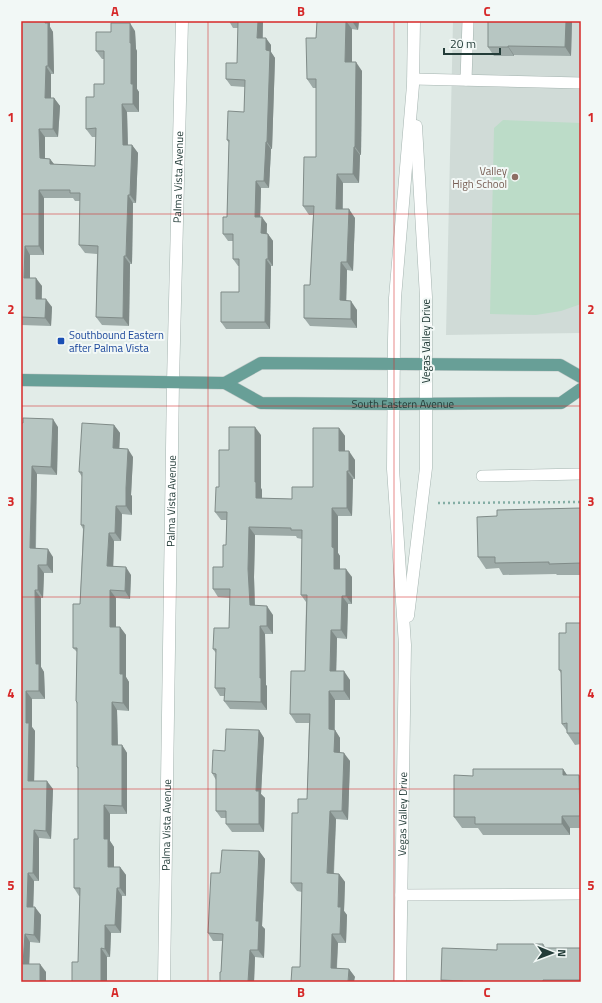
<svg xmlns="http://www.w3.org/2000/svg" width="602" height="1003" font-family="'Titillium Web',sans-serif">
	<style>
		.built { fill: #d0dbd7 }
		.green { fill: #bcdcc8 }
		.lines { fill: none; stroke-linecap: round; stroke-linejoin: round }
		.service-casing { stroke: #a5b4b0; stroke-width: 12 }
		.minor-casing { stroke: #a5b4b0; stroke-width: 13 }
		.tertiary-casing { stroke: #a5b4b0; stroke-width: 13 }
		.primary-casing { stroke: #c1c8c7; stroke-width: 13 }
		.path { stroke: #84aea5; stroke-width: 2.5; stroke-dasharray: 2 3; stroke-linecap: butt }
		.service { stroke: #fff; stroke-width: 11 }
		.minor { stroke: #fff; stroke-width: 12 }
		.tertiary { stroke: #fff; stroke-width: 12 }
		.primary { stroke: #689f97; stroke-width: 12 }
		.wall { fill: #9daaa7 }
		.shaded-wall { fill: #808b88 }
		.building { fill: #b7c6c2; stroke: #808b88 }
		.grid { fill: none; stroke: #d62828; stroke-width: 1; stroke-opacity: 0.55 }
		.education-dot { fill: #8d6e63; stroke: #f2f8f6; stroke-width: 1.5 }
		.transit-dot { fill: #1a4fb4; stroke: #f2f8f6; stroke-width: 1.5 }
		.labels { text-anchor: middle; stroke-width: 4; stroke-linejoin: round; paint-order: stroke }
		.education-label { font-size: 11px; fill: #785e54; stroke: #f2f8f6; text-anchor: end }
		.street-label { font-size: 11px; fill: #233c38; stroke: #f2f8f6 }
		.transit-label { font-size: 11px; fill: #164399; stroke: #f2f8f6; text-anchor: start }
		.neatline { fill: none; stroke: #d62828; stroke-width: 1.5 }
		.grid-label { font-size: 13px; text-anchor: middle; font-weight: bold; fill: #d62828 }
	</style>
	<rect width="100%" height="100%" fill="#e2ece8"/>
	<!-- built -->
	<path class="built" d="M 453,21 L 581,21 L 581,333 L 446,335 Z"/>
	<!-- green -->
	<path class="green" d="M 503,120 L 581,123 L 581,304 L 561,311 L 536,315 L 490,314 L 494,128 Z"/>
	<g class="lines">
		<!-- service casing -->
		<g class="service-casing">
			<g id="service">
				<path d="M 413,79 L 581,83"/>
				<path d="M 466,80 L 468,21"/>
				<path d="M 482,476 L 581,474"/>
				<path d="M 401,895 L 581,894"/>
			</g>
		</g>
		<!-- minor casing -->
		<g class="minor-casing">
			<g id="minor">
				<path id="s1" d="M 164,982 L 173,382 L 182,21"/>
			</g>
		</g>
		<!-- tertiary casing -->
		<g class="tertiary-casing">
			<g id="tertiary">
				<path d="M 408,616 L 426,468 L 426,297 L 416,126"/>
				<path id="s2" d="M 400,982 L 405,645 L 393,469 L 394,340 L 395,298 L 413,85 L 414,21"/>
			</g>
		</g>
		<!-- primary casing -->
		<g class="primary-casing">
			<g id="primary">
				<path id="s3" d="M 21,380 L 225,383 L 261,403 L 394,404 L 561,403 L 581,389"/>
				<path d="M 225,383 L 261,363 L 560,365 L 581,377"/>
			</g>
		</g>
		<!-- path -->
		<path class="path" d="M 438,503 L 581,502"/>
		<!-- service -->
		<use href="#service" class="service"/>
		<!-- minor -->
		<use href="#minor" class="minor"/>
		<!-- tertiary -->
		<use href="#tertiary" class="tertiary"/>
		<!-- primary -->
		<use href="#primary" class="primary"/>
	</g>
	<!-- wall -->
	<g class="wall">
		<path d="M 21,21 L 50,27 L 53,32 L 54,74 L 51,74 L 51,98 L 54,98 L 60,106 L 58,137 L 45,137 L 45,158 L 50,159 L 54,164 L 95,166 L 96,137 L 92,137 L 86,129 L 94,97 L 104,84 L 104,59 L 102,59 L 96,51 L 111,32 L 135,31 L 136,49 L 137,51 L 137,89 L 139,92 L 139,112 L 127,112 L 128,145 L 132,145 L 138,153 L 136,203 L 133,203 L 132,264 L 130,264 L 129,326 L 102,325 L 96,317 L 97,254 L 85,253 L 79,245 L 80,201 L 75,201 L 73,198 L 44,198 L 44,255 L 30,255 L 30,278 L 42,286 L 42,299 L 52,307 L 51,326 L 21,325 Z"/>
		<path d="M 229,21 L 263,21 L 263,38 L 271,45 L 271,52 L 275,58 L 272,149 L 271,149 L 269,188 L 261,188 L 260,217 L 267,224 L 267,233 L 273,241 L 273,266 L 271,266 L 270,329 L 226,329 L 221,322 L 239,292 L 239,266 L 238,266 L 233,259 L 233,241 L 228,241 L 223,234 L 227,217 L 229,143 L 227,140 L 244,112 L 245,87 L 231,86 L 226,79 L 237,63 L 238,28 L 233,28 Z"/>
		<path d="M 317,21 L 359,21 L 358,30 L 352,29 L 352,62 L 362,71 L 361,155 L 360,155 L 359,183 L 343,183 L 343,209 L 355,218 L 353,271 L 347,270 L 346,301 L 357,310 L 357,328 L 310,326 L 304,318 L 310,285 L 313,215 L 309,215 L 303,206 L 316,157 L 316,88 L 313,88 L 307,79 L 316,38 Z"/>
		<path d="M 488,21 L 572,21 L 571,56 L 514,55 L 514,56 L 494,56 L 488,47 Z"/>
		<path d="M 21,423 L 58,427 L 57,475 L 37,474 L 36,548 L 53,557 L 53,573 L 44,573 L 43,598 L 41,598 L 41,667 L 44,672 L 45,699 L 32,699 L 32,727 L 35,731 L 34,781 L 53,789 L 51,839 L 39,838 L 39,881 L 34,881 L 33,907 L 41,915 L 40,943 L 30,942 L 29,964 L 46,972 L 21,982 Z"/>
		<path d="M 114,425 L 120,433 L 119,448 L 133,457 L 131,495 L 132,496 L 132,515 L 122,514 L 121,541 L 114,541 L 113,566 L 131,575 L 130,599 L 116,598 L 116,627 L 120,627 L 126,635 L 126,677 L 129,682 L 129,711 L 117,710 L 118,745 L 122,745 L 127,753 L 127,814 L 110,814 L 110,841 L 114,847 L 114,867 L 120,867 L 126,875 L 126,896 L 122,896 L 121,933 L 111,933 L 110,957 L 107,957 L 107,982 L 72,982 L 78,962 L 80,896 L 79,896 L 74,888 L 78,839 L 78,769 L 77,767 L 77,704 L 76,701 L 77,652 L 73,648 L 80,604 L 83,529 L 81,525 L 82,477 L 79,472 Z"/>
		<path d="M 339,428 L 345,436 L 345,451 L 355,460 L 355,479 L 353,479 L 352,516 L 338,516 L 338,553 L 340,556 L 340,569 L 352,577 L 352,604 L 348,604 L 347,639 L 337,638 L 336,671 L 350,680 L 350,700 L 335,700 L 335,730 L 340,738 L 340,753 L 350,761 L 348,820 L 336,819 L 334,874 L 339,874 L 345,882 L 344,911 L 347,915 L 346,943 L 338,943 L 337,968 L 349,969 L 355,977 L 300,967 L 302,892 L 297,891 L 291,883 L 298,813 L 307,799 L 309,723 L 296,723 L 290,714 L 305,671 L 306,602 L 301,595 L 302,539 L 297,538 L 296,536 L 255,535 L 254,577 L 255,606 L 273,615 L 273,634 L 265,634 L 266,685 L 267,686 L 267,710 L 230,709 L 224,701 L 224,696 L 220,696 L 215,688 L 216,653 L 213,649 L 229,628 L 230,598 L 218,597 L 213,589 L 223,567 L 226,545 L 227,520 L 221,520 L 215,512 L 219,487 L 229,450 L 261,435 L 261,488 L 262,490 L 262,498 L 292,499 L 313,487 Z"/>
		<path d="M 581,508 L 581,575 L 557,575 L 556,574 L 503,575 L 499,568 L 486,569 L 478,557 L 497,516 Z"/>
		<path d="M 581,623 L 581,744 L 575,745 L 567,733 L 567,731 L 562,724 L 561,673 L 559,670 L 566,633 Z"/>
		<path d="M 259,730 L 264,738 L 261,794 L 265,798 L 264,832 L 232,832 L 226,824 L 226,818 L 221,818 L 216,811 L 216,780 L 212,773 L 225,751 Z"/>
		<path d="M 563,769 L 567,775 L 581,777 L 581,828 L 570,828 L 570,835 L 483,835 L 478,828 L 462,828 L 454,817 L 473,776 Z"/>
		<path d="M 259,851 L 265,859 L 262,926 L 265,929 L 264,958 L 255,957 L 254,982 L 220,982 L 221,972 L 222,941 L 213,941 L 208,933 L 220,873 Z"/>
		<path d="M 543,944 L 546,948 L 581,948 L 581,982 L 443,982 L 441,980 L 497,950 Z"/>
	</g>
	<!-- shaded-wall -->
	<g class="shaded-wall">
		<path d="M 45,21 L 50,21 L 50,27 L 53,32 L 54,74 L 48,66 Z"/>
		<path d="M 258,21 L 263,21 L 262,45 L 257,38 Z"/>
		<path d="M 346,21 L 352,29 L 352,71 L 345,62 Z"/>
		<path d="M 352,21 L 359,21 L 358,30 Z"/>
		<path d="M 566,21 L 572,21 L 571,56 L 565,47 Z"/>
		<path d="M 130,23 L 135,31 L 136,49 L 137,51 L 137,89 L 139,92 L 139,112 L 133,104 L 131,84 Z"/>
		<path d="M 266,38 L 271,45 L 271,52 L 275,58 L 272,149 L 267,142 Z"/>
		<path d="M 508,46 L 514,55 L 514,56 L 508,47 Z"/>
		<path d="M 356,62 L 362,71 L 361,155 L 355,147 Z"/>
		<path d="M 46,66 L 51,74 L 51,106 L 45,98 Z"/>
		<path d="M 54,98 L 60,106 L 58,137 L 53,129 Z"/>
		<path d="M 122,104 L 127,112 L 128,153 L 123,145 Z"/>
		<path d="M 39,129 L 45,137 L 45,167 L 40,158 Z"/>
		<path d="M 266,142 L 271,149 L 269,188 L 264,181 Z"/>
		<path d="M 132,145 L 138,153 L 136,203 L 130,195 Z"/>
		<path d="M 354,147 L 360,155 L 359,183 L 353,174 Z"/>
		<path d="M 50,159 L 56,167 L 50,164 Z"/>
		<path d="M 337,174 L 343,183 L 342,217 L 336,209 Z"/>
		<path d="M 256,181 L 261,188 L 260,224 L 255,217 Z"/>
		<path d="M 39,190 L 44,198 L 44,255 L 39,246 Z"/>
		<path d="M 128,195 L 133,203 L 132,264 L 126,256 Z"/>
		<path d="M 349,209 L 355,218 L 353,271 L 347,262 Z"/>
		<path d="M 262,217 L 267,224 L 266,241 L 261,233 Z"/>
		<path d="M 268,234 L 273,241 L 273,266 L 268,259 Z"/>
		<path d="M 25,246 L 30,255 L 30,286 L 24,278 Z"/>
		<path d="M 124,256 L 130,264 L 129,326 L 123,318 Z"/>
		<path d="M 266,259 L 271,266 L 270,329 L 265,322 Z"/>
		<path d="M 341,262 L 347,270 L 346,309 L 340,300 Z"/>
		<path d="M 36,278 L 42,286 L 41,307 L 36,299 Z"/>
		<path d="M 46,299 L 52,307 L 51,326 L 45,318 Z"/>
		<path d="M 351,301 L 357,310 L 357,328 L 351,319 Z"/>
		<path d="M 53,419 L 58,427 L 57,475 L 51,467 Z"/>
		<path d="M 114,425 L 120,433 L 119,456 L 113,448 Z"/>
		<path d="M 255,427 L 261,435 L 261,488 L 262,490 L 262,506 L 256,498 L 255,482 Z"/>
		<path d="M 339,428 L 345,436 L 345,460 L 339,451 Z"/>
		<path d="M 128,449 L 133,457 L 131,495 L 132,496 L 132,515 L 126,506 L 126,488 Z"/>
		<path d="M 349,451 L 355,460 L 355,479 L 349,471 Z"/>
		<path d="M 32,466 L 37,474 L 35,556 L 30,548 Z"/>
		<path d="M 347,471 L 353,479 L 352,516 L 347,508 Z"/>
		<path d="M 116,506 L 122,514 L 121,541 L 115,533 Z"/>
		<path d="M 332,508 L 338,516 L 338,553 L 340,556 L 340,577 L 334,569 L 332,547 Z"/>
		<path d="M 249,527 L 255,535 L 254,577 L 255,614 L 250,605 L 248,569 Z"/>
		<path d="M 109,533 L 114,541 L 113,574 L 107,566 Z"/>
		<path d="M 48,549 L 53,557 L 53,573 L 47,565 Z"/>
		<path d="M 38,565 L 44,573 L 43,598 L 38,590 Z"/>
		<path d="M 126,567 L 131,575 L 130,599 L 125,591 Z"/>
		<path d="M 346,569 L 352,577 L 352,604 L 346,596 Z"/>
		<path d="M 35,590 L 41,598 L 41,667 L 44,672 L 45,699 L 39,691 L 36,664 Z"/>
		<path d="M 110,590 L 116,598 L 116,635 L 110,627 Z"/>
		<path d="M 342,596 L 348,604 L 347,639 L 341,630 Z"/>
		<path d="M 267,606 L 273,615 L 273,634 L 267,626 Z"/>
		<path d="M 260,626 L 265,634 L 266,685 L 267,686 L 267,710 L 261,702 L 260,678 Z"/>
		<path d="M 120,627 L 126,635 L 126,677 L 129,682 L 129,711 L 123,703 L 120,674 Z"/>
		<path d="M 331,630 L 337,638 L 336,680 L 330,671 Z"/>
		<path d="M 344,671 L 350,680 L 350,700 L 344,691 Z"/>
		<path d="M 26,691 L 32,699 L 32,727 L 35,731 L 34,789 L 28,781 L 26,723 Z"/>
		<path d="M 329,691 L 335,700 L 334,734 L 335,730 L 340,738 L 340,761 L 334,752 L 329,729 Z"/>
		<path d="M 112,702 L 117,710 L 118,753 L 112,745 Z"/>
		<path d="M 259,730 L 264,738 L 261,794 L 265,798 L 264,832 L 259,824 L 256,791 Z"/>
		<path d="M 122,745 L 127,753 L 127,814 L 122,806 Z"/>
		<path d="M 344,753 L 350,761 L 348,820 L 342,811 Z"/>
		<path d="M 563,769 L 571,781 L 563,775 Z"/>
		<path d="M 579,775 L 581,777 L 581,818 L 580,816 Z"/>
		<path d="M 47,781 L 53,789 L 51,839 L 46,831 Z"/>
		<path d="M 104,805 L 110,814 L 110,841 L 114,847 L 114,875 L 108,867 L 104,839 Z"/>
		<path d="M 330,811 L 336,819 L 333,882 L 327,873 Z"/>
		<path d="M 562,816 L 570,828 L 570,835 L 562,824 Z"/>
		<path d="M 34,830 L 39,838 L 39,881 L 33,873 Z"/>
		<path d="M 259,851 L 265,859 L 262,926 L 265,929 L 264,958 L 258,950 L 256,921 Z"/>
		<path d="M 120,867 L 126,875 L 126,896 L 120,888 Z"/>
		<path d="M 28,873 L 34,881 L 33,915 L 27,907 Z"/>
		<path d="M 339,874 L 345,882 L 344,911 L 347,915 L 346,943 L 340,934 L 338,907 Z"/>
		<path d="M 117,888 L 122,896 L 121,933 L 115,925 Z"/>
		<path d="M 35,907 L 41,915 L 40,943 L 34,935 Z"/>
		<path d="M 105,925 L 111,933 L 110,957 L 105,949 Z"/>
		<path d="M 25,934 L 30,942 L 29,972 L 23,964 Z"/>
		<path d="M 332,934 L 338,943 L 336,977 L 331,968 Z"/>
		<path d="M 101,948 L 107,957 L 107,982 L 101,982 Z"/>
		<path d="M 250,950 L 255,957 L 254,982 L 248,982 Z"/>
		<path d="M 40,964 L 46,972 L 46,982 L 40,982 Z"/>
		<path d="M 349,969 L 355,977 L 354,982 L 348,982 Z"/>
	</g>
	<!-- building -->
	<g class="building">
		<path d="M 21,21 L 45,21 L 45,23 L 48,23 L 48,66 L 46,66 L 45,98 L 54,98 L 53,129 L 39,129 L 40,158 L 50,159 L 50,164 L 95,166 L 96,128 L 86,129 L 86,97 L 94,97 L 94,84 L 104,84 L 104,51 L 96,51 L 96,32 L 111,32 L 111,23 L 130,23 L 130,43 L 131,43 L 131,84 L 133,84 L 133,104 L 122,104 L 123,145 L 132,145 L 130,195 L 128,195 L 126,256 L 124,256 L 123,318 L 96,317 L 98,246 L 79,245 L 80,193 L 70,193 L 70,190 L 39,190 L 39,246 L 25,246 L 24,278 L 36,278 L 36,299 L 46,299 L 45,318 L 21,317 Z"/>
		<path d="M 234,21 L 258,21 L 257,38 L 266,38 L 266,50 L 270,51 L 267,142 L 266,142 L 264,181 L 256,181 L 255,217 L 262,217 L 261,233 L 268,234 L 268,259 L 266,259 L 265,322 L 221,322 L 221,292 L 239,292 L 239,259 L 233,259 L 233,234 L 223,234 L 223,217 L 227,217 L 229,140 L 227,140 L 228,111 L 244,112 L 245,80 L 226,79 L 226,63 L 237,63 L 238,21 Z"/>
		<path d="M 317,21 L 346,21 L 345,62 L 356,62 L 355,147 L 354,147 L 353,174 L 337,174 L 336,209 L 349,209 L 347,262 L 341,262 L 340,300 L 351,301 L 351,319 L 304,318 L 304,285 L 310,285 L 314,206 L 303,206 L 304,157 L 316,157 L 316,79 L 307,79 L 306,38 L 316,38 Z"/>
		<path d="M 488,21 L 566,21 L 565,47 L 508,46 L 508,47 L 488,47 Z"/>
		<path d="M 23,418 L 53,419 L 51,467 L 32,466 L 30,548 L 48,549 L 47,565 L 38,565 L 38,590 L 35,590 L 36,664 L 39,664 L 39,691 L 26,691 L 26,723 L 29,723 L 28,781 L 47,781 L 46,831 L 34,830 L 33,873 L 28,873 L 27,907 L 35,907 L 34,935 L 25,934 L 23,964 L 40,964 L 40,982 L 21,982 L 21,423 L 23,423 Z"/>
		<path d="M 82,423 L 114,425 L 113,448 L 128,449 L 126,488 L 126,506 L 116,506 L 115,533 L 109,533 L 107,566 L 126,567 L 125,591 L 110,590 L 110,627 L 120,627 L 120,674 L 123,674 L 123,703 L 112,702 L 112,745 L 122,745 L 122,806 L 104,805 L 104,839 L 108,839 L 108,867 L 120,867 L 120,888 L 117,888 L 115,925 L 105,925 L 105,949 L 101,948 L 101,982 L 72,982 L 72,962 L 78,962 L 80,888 L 74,888 L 74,839 L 78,839 L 78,767 L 77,767 L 77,702 L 76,701 L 77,648 L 73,648 L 73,604 L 80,604 L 84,525 L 81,525 L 82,472 L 79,472 Z"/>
		<path d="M 229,427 L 255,427 L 255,482 L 256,482 L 256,498 L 292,499 L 292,487 L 313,487 L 313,428 L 339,428 L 339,451 L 349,451 L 349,471 L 347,471 L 347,508 L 332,508 L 332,547 L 334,548 L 334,569 L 346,569 L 346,596 L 342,596 L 341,630 L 331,630 L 330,671 L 344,671 L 344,691 L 329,691 L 329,729 L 335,730 L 334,752 L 344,753 L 342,811 L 330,811 L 327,873 L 339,874 L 338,907 L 341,907 L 340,934 L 332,934 L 331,968 L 349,969 L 348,982 L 291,982 L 292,967 L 300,967 L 302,883 L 291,883 L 292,813 L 298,813 L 298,799 L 307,799 L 310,714 L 290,714 L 291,671 L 305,671 L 307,595 L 301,595 L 302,530 L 291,530 L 291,528 L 249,527 L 248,569 L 250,605 L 267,606 L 267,626 L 260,626 L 260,678 L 261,678 L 261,702 L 224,701 L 225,688 L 215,688 L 216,649 L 213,649 L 214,628 L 229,628 L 230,589 L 213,589 L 213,567 L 223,567 L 223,545 L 226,545 L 227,512 L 215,512 L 216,487 L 219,487 L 219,450 L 229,450 Z"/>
		<path d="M 581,508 L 581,563 L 549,564 L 549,562 L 495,563 L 495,557 L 478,557 L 477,517 L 497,516 L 497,510 Z"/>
		<path d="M 566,623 L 581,623 L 581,733 L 567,733 L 567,723 L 562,724 L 561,670 L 559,670 L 559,633 L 566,633 Z"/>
		<path d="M 226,729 L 259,730 L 256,791 L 259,791 L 259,824 L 226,824 L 226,811 L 216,811 L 216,774 L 212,773 L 213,750 L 225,751 Z"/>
		<path d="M 473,769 L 563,769 L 563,775 L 579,775 L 580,816 L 562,816 L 562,824 L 475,824 L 475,817 L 454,817 L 454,775 L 473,776 Z"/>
		<path d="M 222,850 L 259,851 L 256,921 L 259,921 L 258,950 L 250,950 L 248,982 L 220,982 L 220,972 L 221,972 L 223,934 L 208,933 L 211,873 L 220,873 Z"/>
		<path d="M 497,944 L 543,944 L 543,948 L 581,948 L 581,980 L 543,980 L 543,982 L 463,982 L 463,981 L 441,980 L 442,948 L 497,950 Z"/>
	</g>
	<!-- grid -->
	<path class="grid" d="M 208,21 L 208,982M 394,21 L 394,982M 21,214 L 581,214M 21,406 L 581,406M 21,597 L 581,597M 21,789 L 581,789"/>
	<!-- markers -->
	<circle class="education-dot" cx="515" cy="177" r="4"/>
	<rect class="transit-dot" x="57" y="337" width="8" height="8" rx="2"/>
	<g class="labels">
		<!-- education labels -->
		<g class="education-label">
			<text x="507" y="175">Valley<tspan x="507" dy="13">High School</tspan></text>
		</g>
		<!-- street labels -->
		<g class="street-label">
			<text dy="4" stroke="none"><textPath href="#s1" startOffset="805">Palma Vista Avenue</textPath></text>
			<text transform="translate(426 341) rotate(-90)" y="4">Vegas Valley Drive</text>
			<text dy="4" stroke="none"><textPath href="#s3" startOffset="387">South Eastern Avenue</textPath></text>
			<text dy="4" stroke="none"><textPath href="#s1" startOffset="481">Palma Vista Avenue</textPath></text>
			<text dy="4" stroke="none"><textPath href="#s2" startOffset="168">Vegas Valley Drive</textPath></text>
			<text dy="4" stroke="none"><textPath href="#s1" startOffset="157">Palma Vista Avenue</textPath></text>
		</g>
		<!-- transit labels -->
		<g class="transit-label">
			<text x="69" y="339">Southbound Eastern<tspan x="69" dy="13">after Palma Vista</tspan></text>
		</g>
	</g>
	<!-- border -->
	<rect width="602" height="1003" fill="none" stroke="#f2f8f6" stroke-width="44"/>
	<!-- north arrow -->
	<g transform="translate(552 953) rotate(91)" stroke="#f2f8f6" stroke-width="3" paint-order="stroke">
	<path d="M0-3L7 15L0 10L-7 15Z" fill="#233c38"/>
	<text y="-6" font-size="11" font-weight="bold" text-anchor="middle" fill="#233c38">N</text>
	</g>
	<!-- scale -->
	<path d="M444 48v6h56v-6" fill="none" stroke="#233c38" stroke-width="2"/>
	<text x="450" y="48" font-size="12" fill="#233c38" stroke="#f2f8f6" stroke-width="3" paint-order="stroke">20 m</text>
	<rect x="22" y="22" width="558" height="959" class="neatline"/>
	<g class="grid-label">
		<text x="115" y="16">A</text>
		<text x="301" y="16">B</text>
		<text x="487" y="16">C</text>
		<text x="11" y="122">1</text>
		<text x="591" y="122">1</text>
		<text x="11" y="314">2</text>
		<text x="591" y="314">2</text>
		<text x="11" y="506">3</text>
		<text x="591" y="506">3</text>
		<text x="11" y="698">4</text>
		<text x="591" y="698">4</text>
		<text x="11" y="890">5</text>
		<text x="591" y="890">5</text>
		<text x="115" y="997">A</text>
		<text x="301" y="997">B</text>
		<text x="487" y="997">C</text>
	</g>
</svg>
